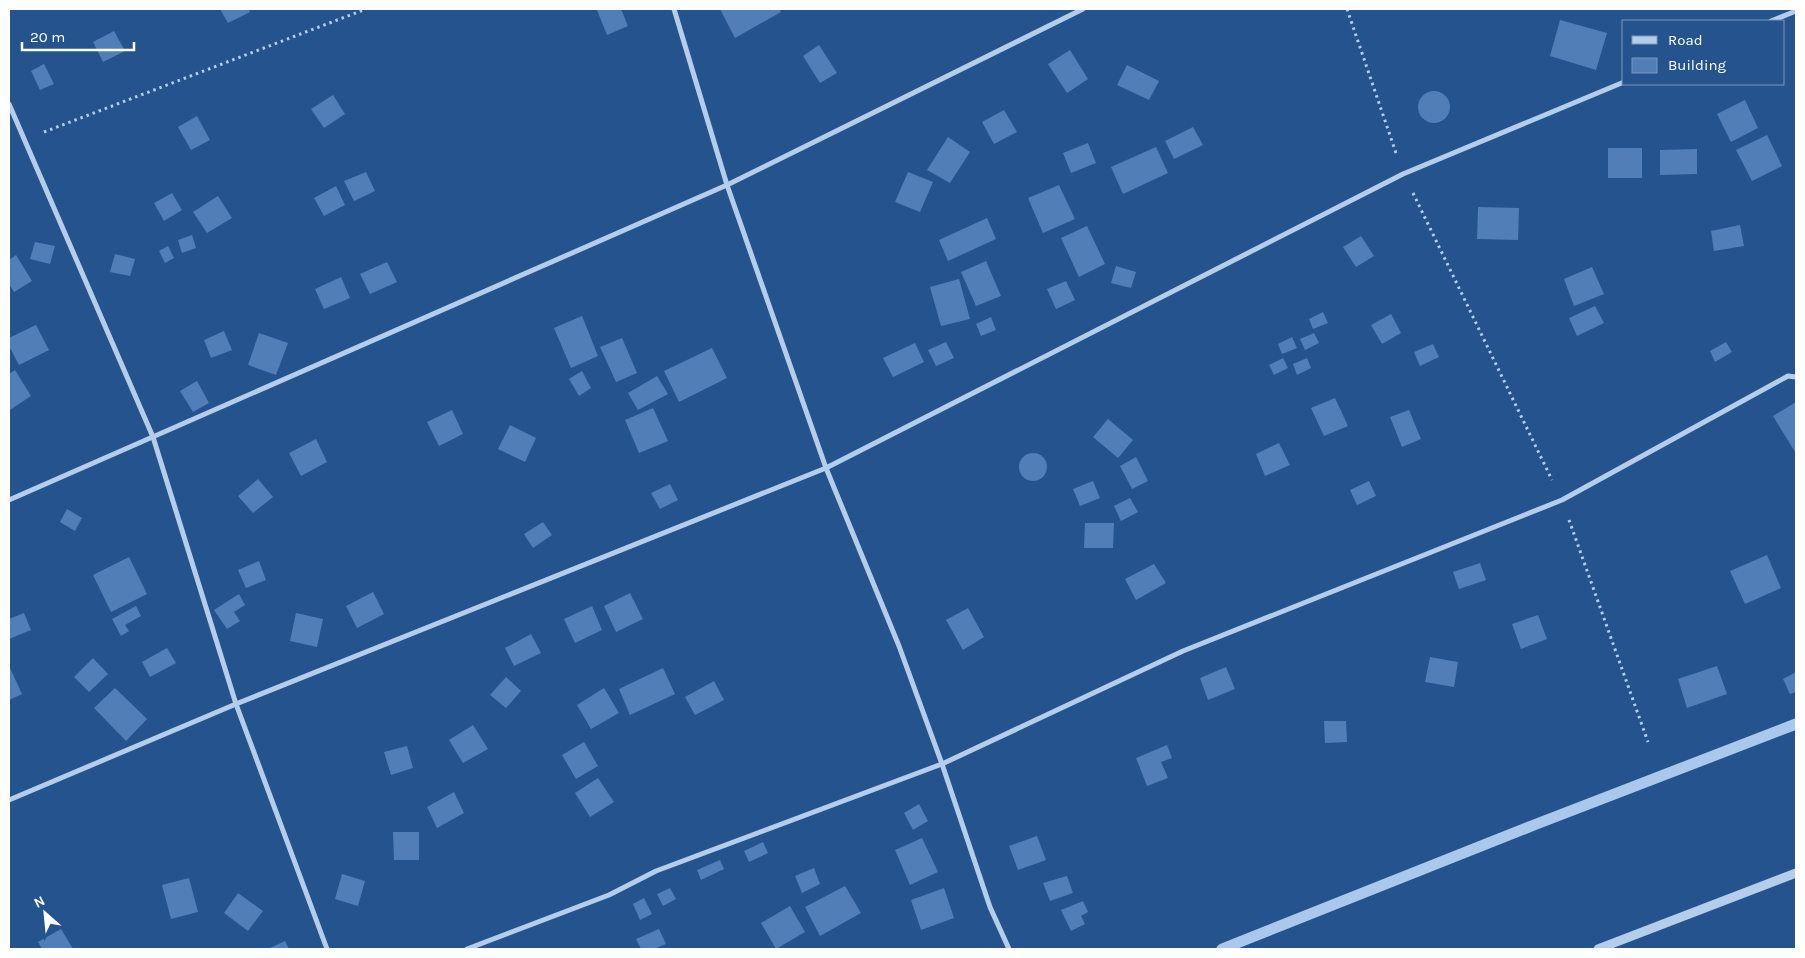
<svg xmlns="http://www.w3.org/2000/svg" width="1805" height="958" font-family="Karla,sans-serif">
	<style>
		.lines { fill: none; stroke-linecap: round; stroke-linejoin: round }
		.stream { stroke: #a9c8ec; stroke-width: 11 }
		.building { fill: #517eb6 }
		.path { stroke: #b4cdeb; stroke-width: 3; stroke-dasharray: 2.5 4; stroke-linecap: butt }
		.minor { stroke: #b4cdeb; stroke-width: 5 }
		.tertiary { stroke: #b4cdeb; stroke-width: 9 }
	</style>
	<rect width="100%" height="100%" fill="#25538d"/>
	<g class="lines">
		<!-- stream -->
		<path class="stream" d="M 1222,949 L 1534,825 L 1796,724"/>
	</g>
	<!-- building -->
	<g class="building">
		<path d="M 220,9 L 248,9 L 250,12 L 228,23 Z"/>
		<path d="M 601,9 L 621,9 L 628,26 L 607,35 L 597,10 Z"/>
		<path d="M 720,9 L 779,9 L 781,12 L 735,38 Z"/>
		<path d="M 1560,20 L 1607,33 L 1596,70 L 1550,56 Z"/>
		<path d="M 114,31 L 125,51 L 103,62 L 93,42 Z"/>
		<path d="M 819,45 L 837,73 L 820,83 L 803,56 Z"/>
		<path d="M 1070,50 L 1088,79 L 1067,93 L 1048,64 Z"/>
		<path d="M 44,64 L 54,84 L 40,90 L 31,71 Z"/>
		<path d="M 1127,65 L 1159,81 L 1149,100 L 1117,85 Z"/>
		<circle cx="1434" cy="107" r="16"/>
		<path d="M 333,95 L 345,114 L 324,128 L 311,109 Z"/>
		<path d="M 1745,100 L 1758,128 L 1731,142 L 1717,114 Z"/>
		<path d="M 1004,110 L 1017,132 L 994,144 L 982,122 Z"/>
		<path d="M 197,116 L 210,140 L 191,150 L 178,127 Z"/>
		<path d="M 1193,127 L 1203,145 L 1174,159 L 1165,141 Z"/>
		<path d="M 1767,135 L 1782,166 L 1752,181 L 1736,150 Z"/>
		<path d="M 948,137 L 970,152 L 950,183 L 927,170 Z"/>
		<path d="M 1088,143 L 1096,163 L 1071,173 L 1063,153 Z"/>
		<path d="M 1156,147 L 1168,173 L 1123,194 L 1111,167 Z"/>
		<rect x="1608" y="148" width="34" height="30"/>
		<path d="M 1697,149 L 1697,174 L 1660,175 L 1660,150 Z"/>
		<path d="M 366,172 L 375,191 L 354,201 L 344,181 Z"/>
		<path d="M 908,172 L 933,182 L 920,212 L 895,202 Z"/>
		<path d="M 1059,185 L 1075,219 L 1043,233 L 1028,198 Z"/>
		<path d="M 336,186 L 345,205 L 324,216 L 314,198 Z"/>
		<path d="M 172,193 L 182,210 L 164,221 L 154,203 Z"/>
		<path d="M 218,196 L 232,218 L 207,233 L 193,212 Z"/>
		<path d="M 1478,207 L 1519,208 L 1518,240 L 1477,239 Z"/>
		<path d="M 987,218 L 996,239 L 948,261 L 939,240 Z"/>
		<path d="M 1740,225 L 1744,246 L 1714,251 L 1711,231 Z"/>
		<path d="M 1087,226 L 1105,264 L 1079,277 L 1061,238 Z"/>
		<path d="M 192,235 L 196,248 L 182,253 L 178,240 Z"/>
		<path d="M 1361,236 L 1374,256 L 1356,267 L 1343,247 Z"/>
		<path d="M 35,242 L 55,246 L 50,264 L 30,259 Z"/>
		<path d="M 168,246 L 174,258 L 165,263 L 159,251 Z"/>
		<path d="M 115,254 L 135,259 L 130,276 L 110,272 Z"/>
		<path d="M 16,255 L 32,281 L 14,292 L 9,284 L 9,260 Z"/>
		<path d="M 986,261 L 1001,296 L 976,306 L 961,272 Z"/>
		<path d="M 387,262 L 397,282 L 370,294 L 360,274 Z"/>
		<path d="M 1116,266 L 1136,272 L 1131,288 L 1111,283 Z"/>
		<path d="M 1592,267 L 1604,294 L 1574,306 L 1564,279 Z"/>
		<path d="M 341,277 L 350,298 L 324,309 L 315,289 Z"/>
		<path d="M 959,279 L 970,319 L 941,326 L 930,287 Z"/>
		<path d="M 1066,281 L 1075,300 L 1056,309 L 1047,289 Z"/>
		<path d="M 1595,306 L 1604,323 L 1577,336 L 1569,318 Z"/>
		<path d="M 1323,312 L 1328,323 L 1313,329 L 1309,319 Z"/>
		<path d="M 1391,314 L 1401,333 L 1382,344 L 1371,325 Z"/>
		<path d="M 582,316 L 598,356 L 571,368 L 554,328 Z"/>
		<path d="M 991,317 L 996,330 L 981,336 L 976,324 Z"/>
		<path d="M 36,325 L 49,350 L 19,365 L 9,346 L 9,338 Z"/>
		<path d="M 224,331 L 232,350 L 211,358 L 204,340 Z"/>
		<path d="M 259,333 L 288,343 L 276,375 L 248,365 Z"/>
		<path d="M 1314,333 L 1319,343 L 1305,350 L 1300,339 Z"/>
		<path d="M 1292,337 L 1297,348 L 1282,354 L 1278,344 Z"/>
		<path d="M 622,338 L 637,373 L 616,382 L 600,347 Z"/>
		<path d="M 946,342 L 954,358 L 936,366 L 928,350 Z"/>
		<path d="M 1726,342 L 1732,352 L 1715,362 L 1710,351 Z"/>
		<path d="M 915,343 L 924,362 L 893,377 L 883,358 Z"/>
		<path d="M 1433,344 L 1439,357 L 1420,366 L 1414,352 Z"/>
		<path d="M 712,348 L 727,378 L 679,402 L 664,371 Z"/>
		<path d="M 1283,358 L 1288,368 L 1274,375 L 1269,365 Z"/>
		<path d="M 1307,358 L 1311,368 L 1297,375 L 1293,364 Z"/>
		<path d="M 15,370 L 31,396 L 10,410 L 9,374 Z"/>
		<path d="M 582,371 L 591,388 L 579,396 L 569,379 Z"/>
		<path d="M 657,376 L 668,394 L 638,410 L 628,393 Z"/>
		<path d="M 197,381 L 209,403 L 193,412 L 180,391 Z"/>
		<path d="M 1335,398 L 1348,426 L 1324,436 L 1311,408 Z"/>
		<path d="M 1796,402 L 1796,451 L 1795,452 L 1773,416 Z"/>
		<path d="M 653,408 L 668,441 L 639,453 L 625,420 Z"/>
		<path d="M 452,410 L 463,434 L 439,446 L 427,422 Z"/>
		<path d="M 1409,410 L 1421,439 L 1402,447 L 1390,417 Z"/>
		<path d="M 1108,419 L 1133,440 L 1118,458 L 1093,437 Z"/>
		<path d="M 510,425 L 536,438 L 525,462 L 498,449 Z"/>
		<path d="M 316,439 L 327,462 L 301,476 L 289,453 Z"/>
		<path d="M 1279,443 L 1290,465 L 1265,476 L 1256,454 Z"/>
		<circle cx="1033" cy="467" r="14"/>
		<path d="M 1136,457 L 1148,481 L 1132,489 L 1120,466 Z"/>
		<path d="M 258,479 L 273,497 L 253,513 L 238,496 Z"/>
		<path d="M 1093,481 L 1100,498 L 1080,506 L 1073,489 Z"/>
		<path d="M 1369,481 L 1376,496 L 1357,505 L 1350,490 Z"/>
		<path d="M 670,484 L 678,500 L 660,509 L 651,493 Z"/>
		<path d="M 1130,498 L 1138,512 L 1121,521 L 1114,506 Z"/>
		<path d="M 67,509 L 82,518 L 75,531 L 60,522 Z"/>
		<path d="M 543,522 L 552,535 L 533,548 L 524,534 Z"/>
		<path d="M 1085,523 L 1114,523 L 1113,548 L 1084,548 Z"/>
		<path d="M 1767,555 L 1781,588 L 1745,604 L 1730,571 Z"/>
		<path d="M 129,557 L 147,594 L 111,612 L 93,575 Z"/>
		<path d="M 259,561 L 266,580 L 246,588 L 238,570 Z"/>
		<path d="M 1480,563 L 1486,580 L 1459,589 L 1453,572 Z"/>
		<path d="M 1154,564 L 1166,583 L 1136,600 L 1125,579 Z"/>
		<path d="M 373,592 L 384,614 L 357,628 L 346,606 Z"/>
		<path d="M 630,593 L 643,619 L 616,632 L 604,606 Z"/>
		<path d="M 239,594 L 245,605 L 234,612 L 240,621 L 227,629 L 214,610 Z"/>
		<path d="M 136,606 L 141,616 L 125,625 L 129,631 L 121,636 L 112,619 Z"/>
		<path d="M 592,606 L 602,630 L 575,643 L 564,619 Z"/>
		<path d="M 968,608 L 984,637 L 963,650 L 946,620 Z"/>
		<path d="M 24,613 L 31,630 L 9,639 L 9,619 Z"/>
		<path d="M 296,613 L 323,619 L 317,647 L 290,641 Z"/>
		<path d="M 1538,615 L 1547,639 L 1521,649 L 1512,624 Z"/>
		<path d="M 531,634 L 541,653 L 514,666 L 505,648 Z"/>
		<path d="M 167,648 L 176,663 L 150,677 L 142,662 Z"/>
		<path d="M 1430,657 L 1458,662 L 1454,687 L 1425,682 Z"/>
		<path d="M 93,658 L 108,674 L 89,692 L 74,677 Z"/>
		<path d="M 9,666 L 22,694 L 9,700 Z"/>
		<path d="M 1717,666 L 1727,694 L 1687,708 L 1678,679 Z"/>
		<path d="M 1226,667 L 1235,689 L 1208,700 L 1200,678 Z"/>
		<path d="M 663,668 L 675,694 L 630,715 L 619,689 Z"/>
		<path d="M 1796,672 L 1796,692 L 1790,694 L 1783,679 Z"/>
		<path d="M 506,677 L 521,691 L 506,708 L 490,695 Z"/>
		<path d="M 714,681 L 724,700 L 695,715 L 685,697 Z"/>
		<path d="M 115,688 L 147,719 L 126,741 L 94,708 Z"/>
		<path d="M 604,688 L 619,713 L 591,729 L 577,705 Z"/>
		<path d="M 1324,721 L 1346,721 L 1347,742 L 1325,743 Z"/>
		<path d="M 473,725 L 488,749 L 463,763 L 449,740 Z"/>
		<path d="M 584,742 L 598,766 L 576,779 L 562,755 Z"/>
		<path d="M 1167,745 L 1172,758 L 1161,762 L 1168,778 L 1147,786 L 1136,758 Z"/>
		<path d="M 407,746 L 413,768 L 391,775 L 384,752 Z"/>
		<path d="M 598,778 L 614,802 L 590,817 L 575,793 Z"/>
		<path d="M 454,792 L 464,813 L 437,828 L 427,807 Z"/>
		<path d="M 919,804 L 928,821 L 913,830 L 904,813 Z"/>
		<path d="M 393,832 L 419,832 L 419,860 L 394,860 Z"/>
		<path d="M 1037,836 L 1046,860 L 1018,870 L 1009,846 Z"/>
		<path d="M 922,838 L 938,872 L 910,885 L 895,850 Z"/>
		<path d="M 763,842 L 768,853 L 749,862 L 744,851 Z"/>
		<path d="M 720,860 L 724,869 L 701,880 L 697,870 Z"/>
		<path d="M 814,868 L 820,884 L 802,893 L 795,876 Z"/>
		<path d="M 342,874 L 365,881 L 358,906 L 335,899 Z"/>
		<path d="M 1067,876 L 1073,893 L 1050,901 L 1043,883 Z"/>
		<path d="M 189,878 L 198,912 L 171,919 L 162,885 Z"/>
		<path d="M 845,886 L 861,913 L 820,936 L 805,907 Z"/>
		<path d="M 670,888 L 676,899 L 663,906 L 657,894 Z"/>
		<path d="M 944,888 L 954,918 L 921,930 L 911,900 Z"/>
		<path d="M 238,893 L 263,911 L 248,931 L 224,913 Z"/>
		<path d="M 644,898 L 652,914 L 640,920 L 633,904 Z"/>
		<path d="M 1083,901 L 1088,912 L 1081,916 L 1085,924 L 1071,931 L 1061,910 Z"/>
		<path d="M 790,906 L 805,932 L 776,949 L 761,923 Z"/>
		<path d="M 61,929 L 73,949 L 42,949 L 38,942 Z"/>
		<path d="M 659,929 L 666,944 L 654,949 L 641,949 L 636,939 Z"/>
		<path d="M 285,941 L 289,949 L 268,949 Z"/>
	</g>
	<g class="lines">
		<!-- path -->
		<g class="path">
			<path d="M 1347,9 L 1396,153"/>
			<path d="M 44,132 L 366,9"/>
			<path d="M 1413,193 L 1552,480"/>
			<path d="M 1569,520 L 1648,742"/>
		</g>
		<!-- minor -->
		<g class="minor">
			<path d="M 674,9 L 727,185 L 826,468 L 899,646 L 942,764 L 990,907 L 1009,949"/>
			<path d="M 1771,21 L 1796,11"/>
			<path d="M 9,104 L 153,437 L 236,704 L 327,949"/>
			<path d="M 9,500 L 727,185 L 1083,9"/>
			<path d="M 9,800 L 236,704 L 826,468 L 1403,174 L 1624,82"/>
			<path d="M 467,949 L 609,895 L 656,871 L 942,764 L 1183,651 L 1562,500 L 1788,376 L 1796,377"/>
		</g>
		<!-- tertiary -->
		<path class="tertiary" d="M 1598,949 L 1796,873"/>
	</g>
	<!-- border -->
	<rect width="1805" height="958" fill="none" stroke="#ffffff" stroke-width="20"/>
	<!-- legend -->
	<rect x="1622" y="20" width="162" height="65" fill="#25538d" stroke="#7c98bb"/>
	<rect x="1632" y="36" width="25" height="8" fill="#b4cdeb" stroke="#7c98bb"/>
	<text x="1668" y="45" font-size="15" fill="#ffffff">Road</text>
	<rect x="1632" y="58" width="25" height="15" fill="#517eb6" stroke="#7c98bb"/>
	<text x="1668" y="70" font-size="15" fill="#ffffff">Building</text>
	<!-- north arrow -->
	<g transform="translate(45 913) rotate(333)" stroke="#25538d" stroke-width="4" paint-order="stroke">
	<path d="M0-4L9 19L0 12L-9 19Z" fill="#ffffff"/>
	<text y="-8" font-size="14" font-weight="bold" text-anchor="middle" fill="#ffffff">N</text>
	</g>
	<!-- scale -->
	<path d="M22 42v8h112v-8" fill="none" stroke="#ffffff" stroke-width="2.5"/>
	<text x="30" y="42" font-size="15" fill="#ffffff" stroke="#25538d" stroke-width="4" paint-order="stroke">20 m</text>
</svg>
